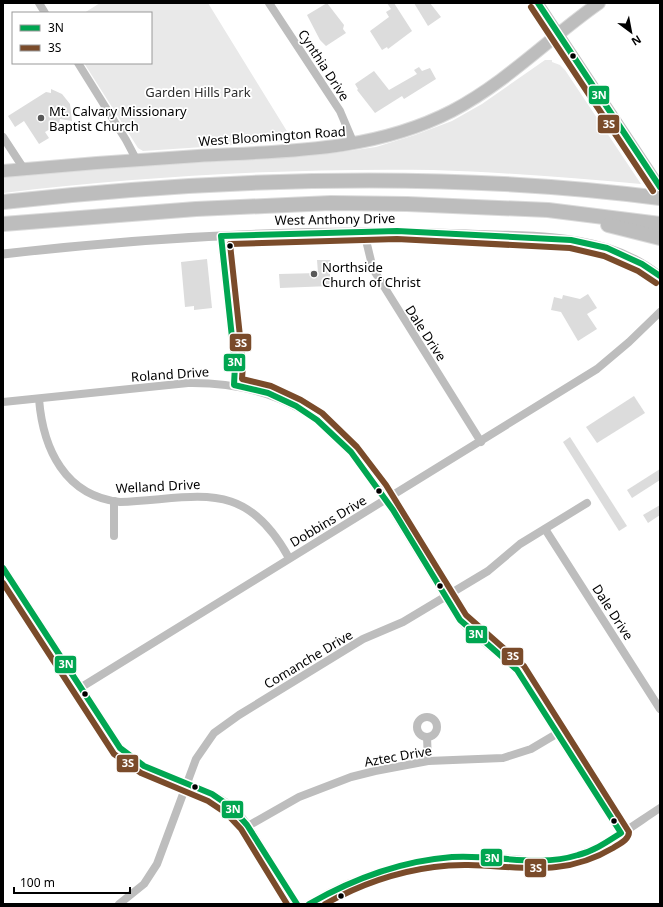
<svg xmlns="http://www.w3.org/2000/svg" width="663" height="907" font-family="'Noto Sans',sans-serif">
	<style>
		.green { fill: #e9e9e9 }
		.building { fill: #dcdcdc }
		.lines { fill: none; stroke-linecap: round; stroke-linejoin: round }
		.primary-casing { stroke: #dbdbdb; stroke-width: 14 }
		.motorway-casing { stroke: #dbdbdb; stroke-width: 16 }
		.minor { stroke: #bdbdbd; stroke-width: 8 }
		.tertiary { stroke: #bdbdbd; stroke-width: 9 }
		.secondary { stroke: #c0c0c0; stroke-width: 11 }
		.primary { stroke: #bdbdbd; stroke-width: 12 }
		.motorway { stroke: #bdbdbd; stroke-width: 14 }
		.bus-1-casing { stroke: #fff; stroke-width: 9 }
		.bus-2-casing { stroke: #fff; stroke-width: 9 }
		.bus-1 { stroke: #00a651; stroke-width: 6 }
		.bus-2 { stroke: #7a4b2a; stroke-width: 6 }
		.bus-dot { fill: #000; stroke: #fff; stroke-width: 1.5 }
		.poi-dot { fill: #595959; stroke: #fff; stroke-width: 1.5 }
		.labels { text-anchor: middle; stroke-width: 3.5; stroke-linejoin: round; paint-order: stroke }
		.street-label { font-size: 13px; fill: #000; stroke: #fff }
		.park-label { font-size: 13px; fill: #2e2e2e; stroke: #fff }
		.poi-label { font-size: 13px; fill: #000; stroke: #fff; text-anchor: start }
		.line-badge { stroke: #fff; stroke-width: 1.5 }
		.badge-label { font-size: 11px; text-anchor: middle; font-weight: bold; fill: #fff }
	</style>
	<rect width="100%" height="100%" fill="#fff"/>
	<!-- green -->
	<g class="green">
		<path d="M 100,3 L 208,3 L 293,141 L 143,151 L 138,148 L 84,63 L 151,63 L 151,13 L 84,13 Z"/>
		<path d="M 545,60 L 552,60 L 552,62 L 560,65 L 565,70 L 641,184 C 572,178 503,172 433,170 C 290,168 145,176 3,193 L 3,177 L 159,164 L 335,153 L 376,147 L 415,135 L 452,121 L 482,104 Z"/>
	</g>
	<!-- building -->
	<g class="building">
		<path d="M 327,3 L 344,25 L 343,29 L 346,33 L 326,46 L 320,40 L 307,15 Z"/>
		<path d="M 387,3 L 394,3 L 412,31 L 388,49 L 387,47 L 382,50 L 370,31 L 389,17 L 386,12 L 391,9 Z"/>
		<path d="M 414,3 L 430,3 L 441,17 L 428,26 Z"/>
		<path d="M 419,67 L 422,71 L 430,68 L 436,79 L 404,99 L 402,96 L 375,113 L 357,90 L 358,89 L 355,84 L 374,71 L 389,90 L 417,74 L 414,70 Z"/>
		<path d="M 51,89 L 62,94 L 70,104 L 72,121 L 60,119 L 59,124 L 45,132 L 49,138 L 39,144 L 24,121 L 15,127 L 8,116 L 46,92 L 51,93 Z"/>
		<path d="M 207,259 L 212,308 L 194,310 L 194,306 L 185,307 L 181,262 Z"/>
		<path d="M 317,260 L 330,260 L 330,286 L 280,288 L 279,274 L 318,273 Z"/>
		<path d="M 588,294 L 597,308 L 587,314 L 597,329 L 578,341 L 561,312 L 551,310 L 554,297 L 562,299 L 563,295 L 580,299 Z"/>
		<path d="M 634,396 L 645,413 L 597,443 L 586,427 Z"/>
		<path d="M 570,437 L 627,526 L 619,531 L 563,442 Z"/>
		<path d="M 660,469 L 660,480 L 632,498 L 627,490 Z"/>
		<path d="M 660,505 L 660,515 L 648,523 L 643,515 Z"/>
	</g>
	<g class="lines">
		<!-- primary casing -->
		<g class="primary-casing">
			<path id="primary" d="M 3,171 C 68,165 133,160 198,156 C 285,151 373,152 452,111 C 507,82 549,38 599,3"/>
		</g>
		<!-- motorway casing -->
		<g class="motorway-casing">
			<g id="motorway">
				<path d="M 3,202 C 220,178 443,170 660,198"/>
				<path d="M 3,224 L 196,209 L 331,203 L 407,204 L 548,210 L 660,224"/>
				<path d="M 608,225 L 660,238"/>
			</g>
		</g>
		<!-- minor -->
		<g class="minor">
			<path d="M 39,3 L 45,13"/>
			<path d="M 269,3 L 340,111 L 354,144"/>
			<path d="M 78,63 L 126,140 L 136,159"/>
			<path d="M 3,137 L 24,169"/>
			<path d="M 364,232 L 373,269 L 481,442"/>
			<path d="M 221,236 L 235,365 L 234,385"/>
			<path d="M 39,399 C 43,449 65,496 120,502 C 198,499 244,476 289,558"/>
			<path d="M 3,402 L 188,383 C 255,382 310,403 355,454 C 374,476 388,502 403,527 C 422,558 441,589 460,620 C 477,640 499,651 517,670 L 621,833"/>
			<path d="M 114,501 L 114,536"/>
			<path d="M 545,529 L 660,709"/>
			<path d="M 3,568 L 120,748 C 150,779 190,779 225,802 C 243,813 253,835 264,852 C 275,870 286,887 297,904"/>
			<path d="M 80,688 L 597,369 L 629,342 L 660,312"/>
			<circle cx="427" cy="727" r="10"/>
			<path d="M 427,737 L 428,761"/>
			<path d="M 248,826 L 299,797 L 351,777 L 375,771 L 428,761 L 503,758 L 531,749 L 558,733"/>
			<path d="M 119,904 L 144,884 L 157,864 L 196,759 L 214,733 L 239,715 L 363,639 L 403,622 L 488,571 L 520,544 L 587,503"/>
			<path d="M 309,904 C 363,872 420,856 482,857 C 512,858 544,865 573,857 C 605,848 632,826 660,808"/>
		</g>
		<!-- tertiary -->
		<path class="tertiary" d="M 3,254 C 157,236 312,228 467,234 C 513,236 563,234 607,248 C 626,254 645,264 660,276"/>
		<!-- secondary -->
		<path class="secondary" d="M 538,3 L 660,187"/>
		<!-- primary -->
		<use href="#primary" class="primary"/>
		<!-- motorway -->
		<use href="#motorway" class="motorway"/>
		<!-- bus-1 casing -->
		<g class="bus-1-casing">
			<g id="bus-1">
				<path d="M 538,3 L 660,187"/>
				<path d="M 3,568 L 120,748 L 144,766 L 212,794 L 231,807 L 247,825 L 297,904"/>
				<path d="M 309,904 C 353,879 400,861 452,857 C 494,854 537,868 578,855 C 594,851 607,842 621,833 L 517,670 L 460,620 L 393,510 L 351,452 L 317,420 L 296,406 L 268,393 L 234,385 L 235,365 L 221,236 L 397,231 L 571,240 L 607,248 L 642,264 L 660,276"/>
			</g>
		</g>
		<!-- bus-2 casing -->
		<g class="bus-2-casing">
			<g id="bus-2">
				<path d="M 531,7 L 653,191"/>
				<path d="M 3,583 L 114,754 L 141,773 L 208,801 L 226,813 L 241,829 L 287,904"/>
				<path d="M 325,904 C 359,885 396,872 434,867 C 499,858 551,885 613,848 C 619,844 629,840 629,832 L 524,666 L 466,615 L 386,485 L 357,447 L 322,413 L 301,400 L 271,386 L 242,379 L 243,364 L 230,244 L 397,239 L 570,248 L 604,256 L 638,271 L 656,283"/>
			</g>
		</g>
		<!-- bus-1 -->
		<use href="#bus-1" class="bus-1"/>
		<!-- bus-2 -->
		<use href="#bus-2" class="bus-2"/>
	</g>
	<!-- markers -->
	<g class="bus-dot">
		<circle cx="573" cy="56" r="3.5"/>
		<circle cx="230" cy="246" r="3.5"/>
		<circle cx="379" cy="491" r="3.5"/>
		<circle cx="440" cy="586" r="3.5"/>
		<circle cx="85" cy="694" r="3.5"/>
		<circle cx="195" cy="787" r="3.5"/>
		<circle cx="614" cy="821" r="3.5"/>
		<circle cx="341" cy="896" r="3.5"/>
	</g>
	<g class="poi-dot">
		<circle cx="41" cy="118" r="4"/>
		<circle cx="314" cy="274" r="4"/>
	</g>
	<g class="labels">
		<!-- street labels -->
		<g class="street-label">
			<text transform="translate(324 65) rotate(57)" y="5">Cynthia Drive</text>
			<text transform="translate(272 136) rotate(-4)" y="5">West Bloomington Road</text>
			<text transform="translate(335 219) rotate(-1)" y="5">West Anthony Drive</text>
			<text transform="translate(426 333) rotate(57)" y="5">Dale Drive</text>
			<text transform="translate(170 374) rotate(-4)" y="5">Roland Drive</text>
			<text transform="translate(158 486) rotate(-3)" y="5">Welland Drive</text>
			<text transform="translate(328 521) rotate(-31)" y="5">Dobbins Drive</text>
			<text transform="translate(613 612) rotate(57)" y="5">Dale Drive</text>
			<text transform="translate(308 659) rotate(-31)" y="5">Comanche Drive</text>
			<text transform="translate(398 756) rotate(-10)" y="5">Aztec Drive</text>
		</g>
		<!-- park labels -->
		<g class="park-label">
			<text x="198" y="97">Garden Hills Park</text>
		</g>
		<!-- poi labels -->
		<g class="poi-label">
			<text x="49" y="116">Mt. Calvary Missionary<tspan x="49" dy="15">Baptist Church</tspan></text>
			<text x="322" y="272">Northside<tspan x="322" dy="15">Church of Christ</tspan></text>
		</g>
	</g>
	<g class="line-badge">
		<rect x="588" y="85" width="22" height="20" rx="4" fill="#00a651"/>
		<rect x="597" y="114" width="23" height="20" rx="4" fill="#7a4b2a"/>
		<rect x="229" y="333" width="23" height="19" rx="4" fill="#7a4b2a"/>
		<rect x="223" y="353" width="23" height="19" rx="4" fill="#00a651"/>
		<rect x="465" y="625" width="23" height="19" rx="4" fill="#00a651"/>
		<rect x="501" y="647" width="23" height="19" rx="4" fill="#7a4b2a"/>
		<rect x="54" y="655" width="23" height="19" rx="4" fill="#00a651"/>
		<rect x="116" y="754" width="23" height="19" rx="4" fill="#7a4b2a"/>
		<rect x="221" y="800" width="23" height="19" rx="4" fill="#00a651"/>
		<rect x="480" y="848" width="23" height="19" rx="4" fill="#00a651"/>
		<rect x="524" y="858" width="23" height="20" rx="4" fill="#7a4b2a"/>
	</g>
	<g class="badge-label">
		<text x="599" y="99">3N</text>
		<text x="609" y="128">3S</text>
		<text x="241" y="347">3S</text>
		<text x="235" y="366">3N</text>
		<text x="476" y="638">3N</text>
		<text x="513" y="660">3S</text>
		<text x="66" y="668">3N</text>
		<text x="128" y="767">3S</text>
		<text x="233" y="813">3N</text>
		<text x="492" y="862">3N</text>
		<text x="536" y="872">3S</text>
	</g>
	<!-- border -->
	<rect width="663" height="907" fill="none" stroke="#000000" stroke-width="8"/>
	<!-- legend -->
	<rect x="12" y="12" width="140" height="52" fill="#ffffff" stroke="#999999"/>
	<rect x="20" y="25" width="20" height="6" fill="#00a651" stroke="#999999"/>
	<text x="48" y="32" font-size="12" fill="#000000">3N</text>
	<rect x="20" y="45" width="20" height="6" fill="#7a4b2a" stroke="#999999"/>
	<text x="48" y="52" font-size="12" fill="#000000">3S</text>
	<!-- north arrow -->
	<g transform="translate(631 32) rotate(148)" stroke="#ffffff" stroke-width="3" paint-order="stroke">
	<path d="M0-3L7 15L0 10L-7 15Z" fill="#000000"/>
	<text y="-6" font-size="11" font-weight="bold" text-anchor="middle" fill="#000000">N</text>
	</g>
	<!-- scale -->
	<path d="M14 887v6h116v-6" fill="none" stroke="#000000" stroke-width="2"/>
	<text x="20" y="887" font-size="12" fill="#000000" stroke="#ffffff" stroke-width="3" paint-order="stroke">100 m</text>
</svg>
